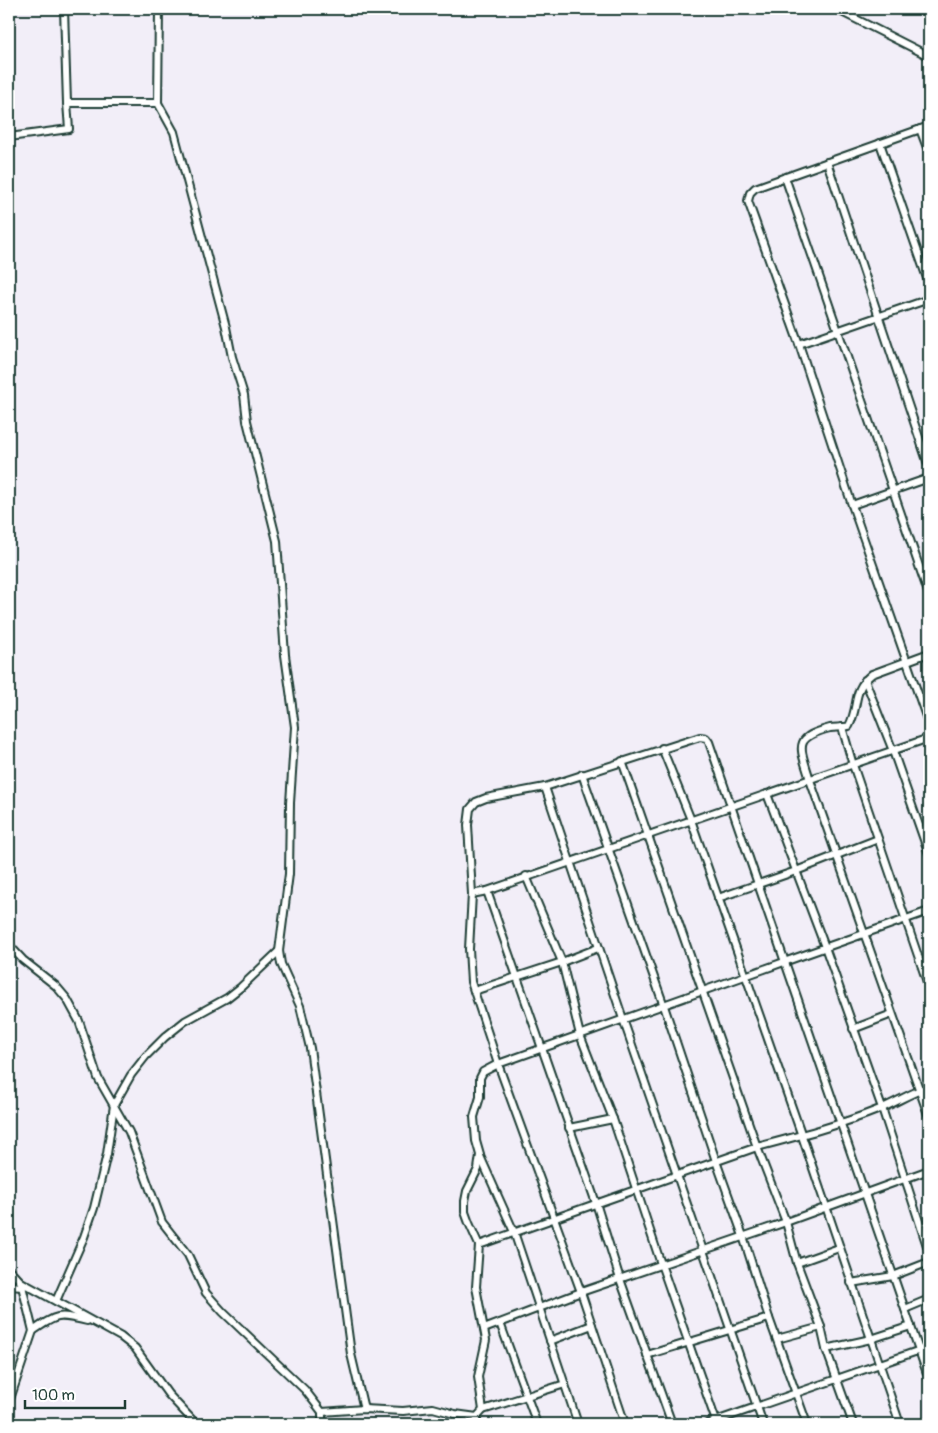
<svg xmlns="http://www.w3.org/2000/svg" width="938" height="1433" font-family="Pangolin,sans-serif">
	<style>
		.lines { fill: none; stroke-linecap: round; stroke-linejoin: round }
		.minor-casing { stroke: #1f3d34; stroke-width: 10 }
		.minor { stroke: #fff; stroke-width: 6 }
	</style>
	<rect width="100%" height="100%" fill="#f2eef8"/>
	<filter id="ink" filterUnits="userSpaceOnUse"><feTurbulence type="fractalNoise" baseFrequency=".02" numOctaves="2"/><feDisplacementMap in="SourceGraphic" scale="10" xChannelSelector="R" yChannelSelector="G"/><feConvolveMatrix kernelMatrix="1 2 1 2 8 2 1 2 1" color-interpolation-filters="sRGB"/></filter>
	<g filter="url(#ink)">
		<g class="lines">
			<!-- minor casing -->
			<g class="minor-casing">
				<g id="minor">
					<path d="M 64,9 L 67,103"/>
					<path d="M 159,9 L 158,103 L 174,132 L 226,327 L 232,357 L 244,395 L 247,421 L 277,541 L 285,655 L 295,727 L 290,803 L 289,874 L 279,951 L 281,964 L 300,1006 L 310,1048 L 351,1354 L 364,1409"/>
					<path d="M 836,9 L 929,56"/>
					<path d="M 929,126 L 755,188 L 750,193 L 748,201 L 799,344 L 852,505 L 929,725"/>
					<path d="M 920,129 L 929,153"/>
					<path d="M 9,137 L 69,129 L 67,103 L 158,103"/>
					<path d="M 880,143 L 929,284"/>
					<path d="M 827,162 L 929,467"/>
					<path d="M 785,177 L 929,595"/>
					<path d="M 799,344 L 929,299"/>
					<path d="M 852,505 L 929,478"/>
					<path d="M 929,653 L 872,674 C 851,691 860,705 849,726 C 843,728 836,727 830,728 C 791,738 801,748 810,780 L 929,1117"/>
					<path d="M 865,680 L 893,751 L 929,854"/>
					<path d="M 842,727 L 853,765 L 929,988"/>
					<path d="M 662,748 L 691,820 L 802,1136 L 900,1424"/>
					<path d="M 622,761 L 757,1147 L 786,1222 L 797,1263 L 821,1327 L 826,1349 L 853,1424"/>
					<path d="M 582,774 L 664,1006 L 716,1161 L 743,1236 L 769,1318 L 807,1424"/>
					<path d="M 545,787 L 623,1019 L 763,1424"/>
					<path d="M 767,794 L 825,947 L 882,1108 L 929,1252"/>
					<path d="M 922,831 L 929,828"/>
					<path d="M 526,876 L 562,962 L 580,1035 L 613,1119 L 661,1264 L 717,1424"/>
					<path d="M 487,891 L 596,1203 L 620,1279 L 672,1424"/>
					<path d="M 472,894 L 487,891 L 929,738"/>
					<path d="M 718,898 L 796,871 L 878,839"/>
					<path d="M 9,945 L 23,960 L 56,986 L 67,999 L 79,1021 L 98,1078 L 129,1132 L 162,1222 L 188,1255 L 206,1293 L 223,1312 L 305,1390 L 322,1412 L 322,1424"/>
					<path d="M 474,991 L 562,962 L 598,948"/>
					<path d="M 853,1029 L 892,1014"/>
					<path d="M 569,1128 L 613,1119"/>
					<path d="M 480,1156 L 514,1232 L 578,1424"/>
					<path d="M 479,1245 L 757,1147 C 799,1136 840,1125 880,1109 C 897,1102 912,1092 929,1087"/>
					<path d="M 797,1263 L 839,1248"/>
					<path d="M 9,1269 L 21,1282 L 121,1337 L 135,1348 L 168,1394 L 196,1424"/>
					<path d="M 851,1283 L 893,1276 L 929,1262"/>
					<path d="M 9,1286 L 23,1287"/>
					<path d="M 56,1301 L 84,1237 L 94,1208 L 107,1154 L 114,1105 L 131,1075 L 146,1056 L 165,1037 L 185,1021 L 227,998 L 241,987 L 279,951"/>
					<path d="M 905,1309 L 929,1299"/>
					<path d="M 500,1323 L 537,1424"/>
					<path d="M 484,1329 L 581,1292 L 786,1222 L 929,1170"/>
					<path d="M 33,1331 C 57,1314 58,1314 87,1321"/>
					<path d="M 777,1339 L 821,1327"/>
					<path d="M 550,1341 L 592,1325"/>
					<path d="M 826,1349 L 871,1339 L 911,1326"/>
					<path d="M 647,1355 L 769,1318"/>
					<path d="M 9,1402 L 33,1331 L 21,1282"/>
					<path d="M 483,1410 L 565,1384"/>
					<path d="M 322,1412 L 364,1409 L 403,1411 L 433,1408 L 455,1414 L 477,1417"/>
					<path d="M 477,1424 L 477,1417 L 483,1410 L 478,1377 L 486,1340 L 476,1287 L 479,1245 L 469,1223 L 465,1212 L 465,1201 L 467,1191 L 478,1169 L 480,1155 L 476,1141 L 474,1117 L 480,1097 L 480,1078 L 483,1072 L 498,1064 C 642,1013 785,961 929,911"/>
					<path d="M 625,1424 L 581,1292 L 498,1064 L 471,982 L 469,949 L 472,894 L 468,825 L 470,809 L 476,802 L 486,798 L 545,787 L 700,737 L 706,738 L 709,742 L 929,1379"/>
					<path d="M 707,1424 L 929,1347"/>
				</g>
			</g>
			<!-- minor -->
			<use href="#minor" class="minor"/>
		</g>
	</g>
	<!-- margin -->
	<rect width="938" height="1433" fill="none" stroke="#fff" stroke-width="30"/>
	<rect x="15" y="15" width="908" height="1403" fill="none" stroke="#1f3d34" stroke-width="2" filter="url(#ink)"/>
	<!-- scale -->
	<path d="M25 1400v8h100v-8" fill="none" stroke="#1f3d34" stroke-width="2.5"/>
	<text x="32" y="1400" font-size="15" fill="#1f3d34" stroke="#ffffff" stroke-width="4" paint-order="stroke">100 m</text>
</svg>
